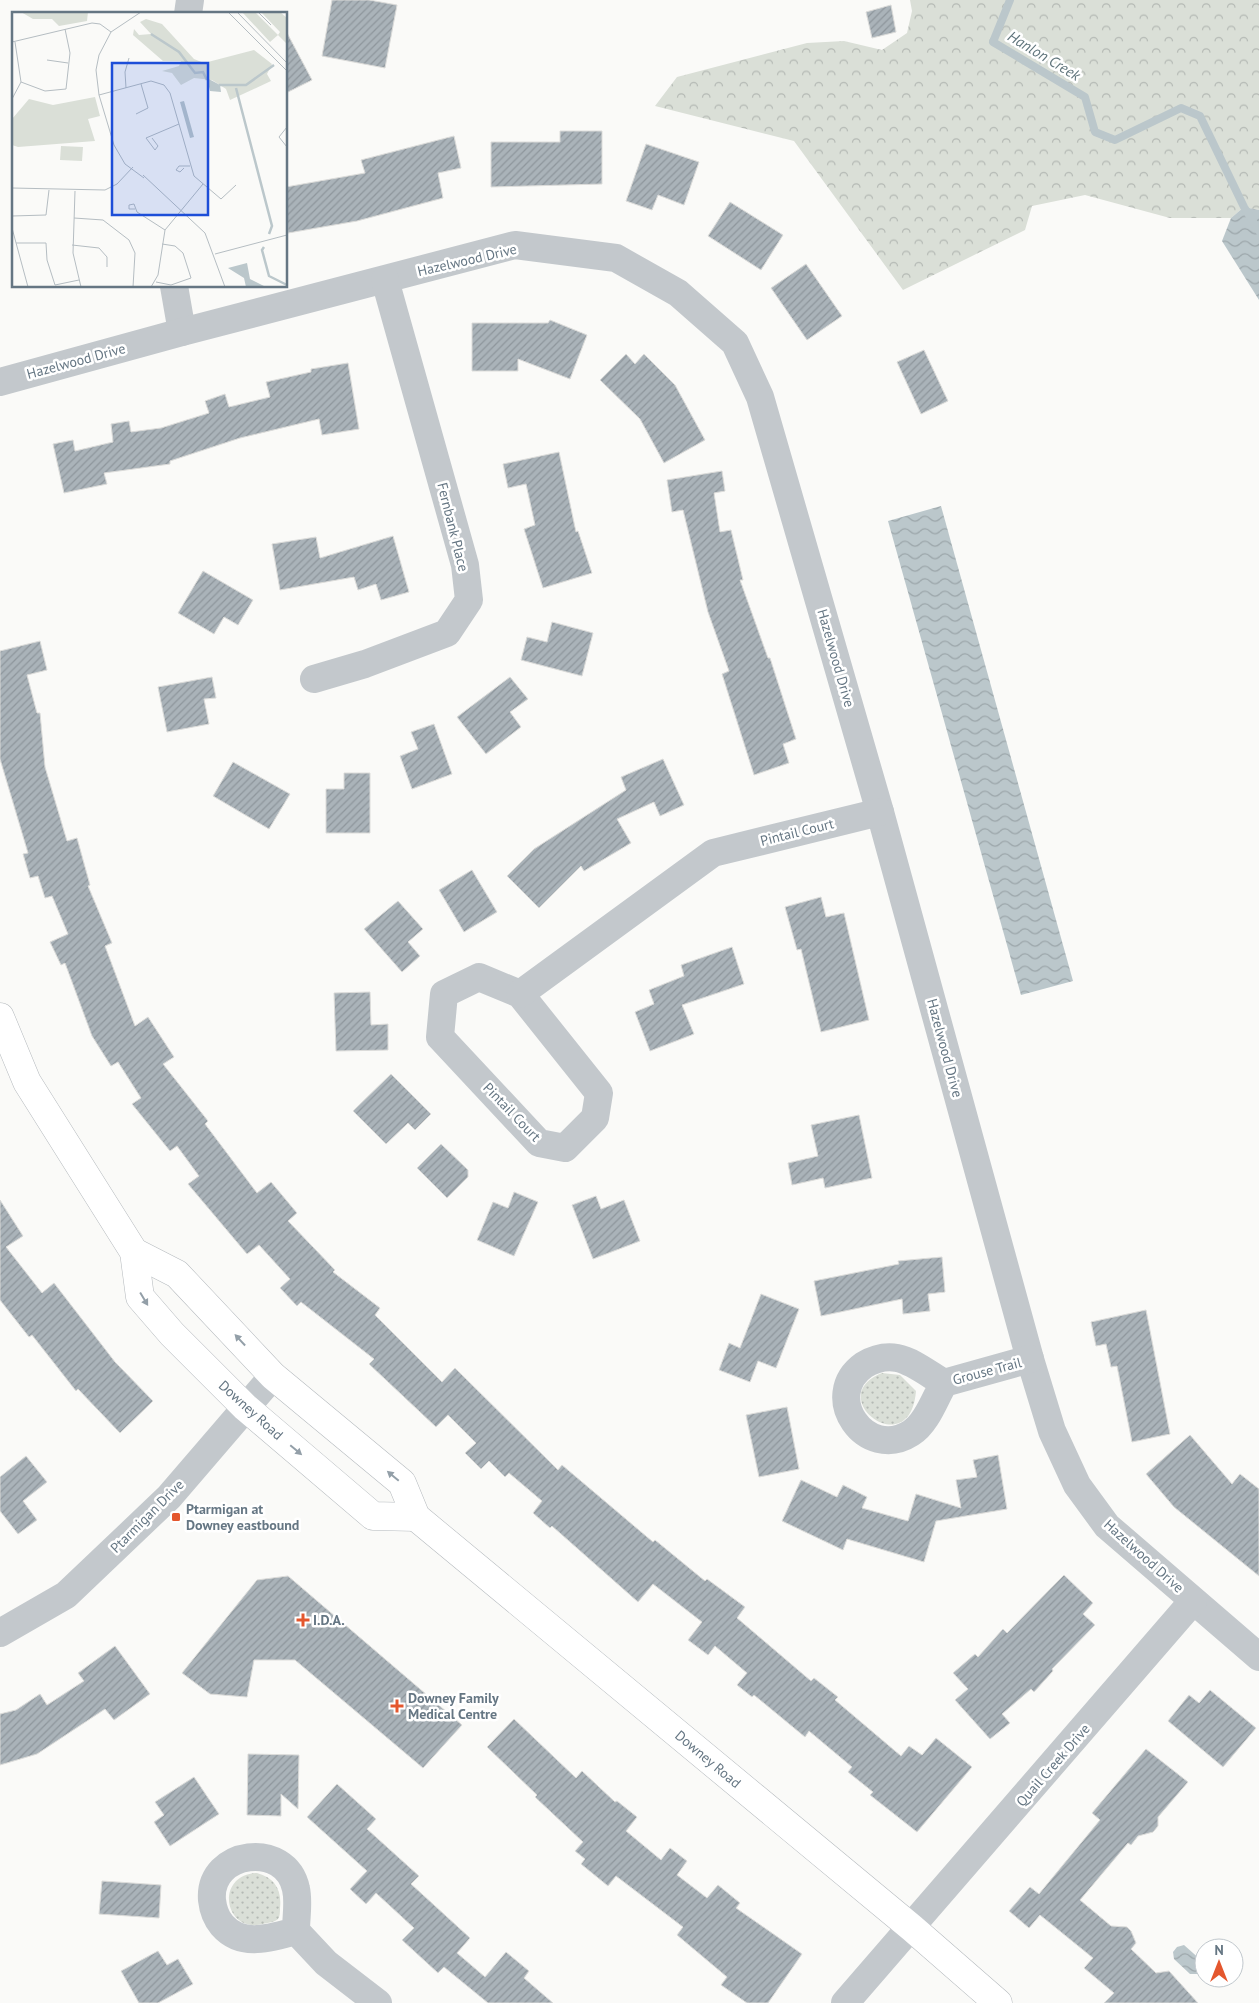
<svg xmlns="http://www.w3.org/2000/svg" width="1259" height="2003" font-family="'PT Sans',sans-serif">
	<style>
		.grass { fill: url(#grass-dots) }
		.forest { fill: url(#forest-crowns) }
		.water { fill: url(#water-waves) }
		.lines { fill: none; stroke-linecap: round; stroke-linejoin: round }
		.stream { stroke: #bbc7cb; stroke-width: 8 }
		.building { fill: url(#building-hatch); stroke: #dcdcda }
		.major-casing { stroke: #b5babe; stroke-width: 29 }
		.minor { stroke: #c3c8cc; stroke-width: 28 }
		.major { stroke: #fff; stroke-width: 28 }
		.oneway { fill: #939fa8 }
		.poi-dot { fill: #e4572e; stroke: #fff; stroke-width: 2 }
		.labels { text-anchor: middle; stroke-width: 5; stroke-linejoin: round; paint-order: stroke }
		.street-label { font-size: 14px; fill: #657683; stroke: #fff }
		.poi-label { font-size: 14px; font-weight: bold; fill: #657683; stroke: #fff; text-anchor: start }
		.water-label { font-size: 15px; font-style: italic; fill: #60757c; stroke: #fff }
		.inset-river { fill: none; stroke: #bbc7cb; stroke-width: 2.5 }
		.inset-road { fill: none; stroke: #b5bdc2; stroke-width: 1 }
		.view { fill: #1d4ed8; fill-opacity: 0.15; stroke: #1d4ed8; stroke-width: 2.5 }
		.inset-edge { fill: none; stroke: #657683; stroke-width: 2.5 }
	</style>
	<defs>
		<pattern id="grass-dots" width="8" height="8" patternUnits="userSpaceOnUse" patternTransform="scale(1.25)"><rect width="8" height="8" fill="#dadfd7"/><path d="M2 2h.1M6 6h.1" fill="none" stroke="#b4b9b4" stroke-width="1.8" stroke-linecap="round"/></pattern>
		<pattern id="forest-crowns" width="20" height="18" patternUnits="userSpaceOnUse" patternTransform="scale(1.25)"><rect width="20" height="18" fill="#dadfd7"/><path d="M2 6a3 3 0 1 1 6 0M12 15a3 3 0 1 1 6 0" fill="none" stroke="#b4b9b4"/></pattern>
		<pattern id="water-waves" width="16" height="10" patternUnits="userSpaceOnUse" patternTransform="scale(1.25)"><rect width="16" height="10" fill="#bbc7cb"/><path d="M0 5q4-4 8 0t8 0" fill="none" stroke="#9ca6aa"/></pattern>
		<pattern id="building-hatch" width="6" height="6" patternUnits="userSpaceOnUse" patternTransform="scale(1.25)"><rect width="6" height="6" fill="#aab3b9"/><path d="M-1 1l2-2M0 6l6-6M5 7l2-2" fill="none" stroke="#8e969c"/></pattern>
	</defs>
	<rect width="100%" height="100%" fill="#fafaf8"/>
	<!-- grass -->
	<g class="grass">
		<path d="M 882,1373 L 900,1375 L 916,1391 C 910,1465 821,1397 882,1373 Z"/>
		<path d="M 257,1873 C 275,1878 282,1890 280,1908 C 280,1911 280,1917 278,1919 C 275,1922 267,1923 263,1924 C 224,1934 214,1875 257,1873 Z"/>
	</g>
	<!-- forest -->
	<path class="forest" d="M 910,0 L 1259,0 L 1259,210 L 1244,207 L 1231,218 L 1170,218 L 1085,195 L 1032,206 L 1025,230 L 903,290 L 794,141 L 655,106 L 677,77 L 807,43 L 844,41 L 882,50 L 907,33 L 912,11 Z"/>
	<!-- water -->
	<g class="water">
		<path d="M 1244,207 L 1259,210 L 1259,300 L 1222,241 L 1231,218 Z"/>
		<path d="M 941,506 L 1073,981 L 1021,995 L 888,521 Z"/>
		<path d="M 1184,1945 L 1202,1961 L 1197,1974 L 1190,1974 L 1174,1959 L 1173,1952 L 1177,1947 Z"/>
	</g>
	<g class="lines">
		<!-- stream -->
		<path class="stream" d="M 1010,0 L 993,42 L 1085,97 L 1095,132 L 1115,140 L 1181,108 L 1200,116 L 1244,207 L 1259,231"/>
	</g>
	<!-- building -->
	<g class="building">
		<path d="M 332,0 L 369,0 L 397,5 L 385,68 L 322,56 Z"/>
		<path d="M 891,5 L 896,32 L 872,38 L 866,12 Z"/>
		<path d="M 286,31 L 312,80 L 286,93 Z"/>
		<path d="M 560,131 L 602,131 L 602,184 L 491,187 L 491,142 L 560,142 Z"/>
		<path d="M 454,136 L 461,168 L 438,173 L 443,198 L 357,221 L 288,233 L 286,187 L 365,173 L 361,160 Z"/>
		<path d="M 646,144 L 699,162 L 684,205 L 658,195 L 652,210 L 626,201 Z"/>
		<path d="M 730,202 L 783,235 L 761,270 L 708,236 Z"/>
		<path d="M 806,264 L 842,316 L 807,340 L 771,288 Z"/>
		<path d="M 550,320 L 587,335 L 570,379 L 518,359 L 518,371 L 472,371 L 472,323 L 548,323 Z"/>
		<path d="M 924,350 L 948,401 L 921,414 L 897,362 Z"/>
		<path d="M 626,354 L 635,364 L 644,354 L 675,385 L 705,440 L 664,463 L 640,419 L 600,380 Z"/>
		<path d="M 348,363 L 359,429 L 322,435 L 319,419 L 240,438 L 170,461 L 170,464 L 104,473 L 107,484 L 64,493 L 53,444 L 73,440 L 75,451 L 113,442 L 111,424 L 129,421 L 131,432 L 161,428 L 209,413 L 205,401 L 225,394 L 229,407 L 270,397 L 266,382 L 311,372 L 311,369 Z"/>
		<path d="M 559,452 L 576,532 L 578,531 L 592,573 L 543,588 L 524,529 L 535,525 L 526,484 L 508,488 L 503,464 Z"/>
		<path d="M 722,471 L 725,491 L 714,493 L 720,532 L 731,530 L 743,580 L 740,580 L 768,658 L 770,658 L 796,739 L 783,744 L 789,763 L 754,775 L 722,674 L 729,671 L 708,612 L 683,510 L 672,512 L 667,480 Z"/>
		<path d="M 393,536 L 409,592 L 381,600 L 376,584 L 358,590 L 354,577 L 280,590 L 272,544 L 316,537 L 320,558 Z"/>
		<path d="M 203,571 L 253,600 L 238,625 L 224,617 L 214,634 L 178,613 Z"/>
		<path d="M 552,622 L 593,633 L 582,676 L 521,660 L 527,637 L 547,642 Z"/>
		<path d="M 40,641 L 47,670 L 27,675 L 37,713 L 40,713 L 45,767 L 67,841 L 77,838 L 90,885 L 88,886 L 112,943 L 105,946 L 135,1026 L 148,1017 L 174,1057 L 163,1064 L 208,1121 L 205,1124 L 257,1193 L 271,1182 L 297,1213 L 288,1221 L 335,1270 L 333,1272 L 380,1308 L 375,1315 L 442,1382 L 455,1368 L 558,1470 L 562,1465 L 653,1542 L 655,1540 L 705,1581 L 707,1579 L 745,1607 L 737,1618 L 811,1681 L 814,1678 L 838,1697 L 835,1700 L 901,1756 L 909,1746 L 922,1755 L 936,1738 L 972,1767 L 917,1832 L 870,1795 L 873,1792 L 848,1772 L 852,1767 L 809,1731 L 805,1737 L 754,1695 L 752,1697 L 737,1685 L 747,1673 L 715,1646 L 708,1655 L 688,1640 L 702,1622 L 653,1584 L 638,1602 L 552,1526 L 550,1528 L 533,1513 L 542,1501 L 509,1473 L 505,1477 L 489,1461 L 481,1469 L 465,1453 L 476,1443 L 448,1415 L 436,1427 L 369,1364 L 374,1359 L 301,1302 L 297,1306 L 280,1288 L 290,1279 L 259,1245 L 247,1254 L 188,1184 L 199,1176 L 177,1146 L 170,1151 L 132,1104 L 141,1098 L 118,1062 L 111,1066 L 92,1036 L 65,963 L 61,965 L 50,942 L 68,934 L 52,896 L 45,898 L 38,876 L 30,878 L 23,854 L 28,853 L 0,759 L 0,651 Z"/>
		<path d="M 212,677 L 216,698 L 204,699 L 209,724 L 167,732 L 158,687 Z"/>
		<path d="M 510,677 L 528,699 L 510,712 L 521,727 L 486,754 L 457,717 Z"/>
		<path d="M 434,724 L 452,774 L 412,789 L 400,756 L 418,749 L 411,732 Z"/>
		<path d="M 663,759 L 684,805 L 660,816 L 654,802 L 617,819 L 631,843 L 584,871 L 581,866 L 539,908 L 507,876 L 534,849 L 626,790 L 621,777 Z"/>
		<path d="M 233,762 L 290,794 L 269,829 L 213,796 Z"/>
		<path d="M 344,773 L 370,773 L 370,833 L 326,833 L 326,789 L 344,789 Z"/>
		<path d="M 472,870 L 497,912 L 464,932 L 439,890 Z"/>
		<path d="M 821,897 L 826,917 L 844,913 L 869,1020 L 821,1032 L 801,949 L 797,950 L 785,907 Z"/>
		<path d="M 398,901 L 423,929 L 408,942 L 420,956 L 402,972 L 364,929 Z"/>
		<path d="M 732,947 L 744,984 L 682,1005 L 694,1034 L 650,1051 L 635,1012 L 654,1004 L 649,990 L 684,976 L 681,965 Z"/>
		<path d="M 370,992 L 371,1025 L 388,1024 L 388,1050 L 336,1051 L 334,993 Z"/>
		<path d="M 391,1074 L 431,1114 L 415,1130 L 408,1123 L 386,1144 L 353,1111 Z"/>
		<path d="M 859,1115 L 872,1178 L 825,1188 L 823,1178 L 792,1185 L 788,1163 L 818,1156 L 811,1125 Z"/>
		<path d="M 441,1144 L 468,1170 L 468,1177 L 447,1198 L 417,1168 Z"/>
		<path d="M 514,1192 L 538,1202 L 514,1256 L 477,1240 L 493,1202 L 508,1208 Z"/>
		<path d="M 596,1196 L 601,1209 L 624,1200 L 640,1241 L 593,1259 L 572,1205 Z"/>
		<path d="M 0,1200 L 23,1236 L 6,1247 L 42,1293 L 54,1283 L 115,1362 L 153,1401 L 120,1433 L 78,1389 L 76,1391 L 32,1335 L 29,1337 L 0,1300 Z"/>
		<path d="M 942,1257 L 945,1292 L 928,1294 L 930,1311 L 903,1314 L 902,1299 L 821,1316 L 814,1281 L 899,1264 L 898,1261 Z"/>
		<path d="M 761,1294 L 799,1309 L 776,1368 L 758,1361 L 750,1382 L 719,1370 L 729,1343 L 740,1348 Z"/>
		<path d="M 1146,1310 L 1170,1434 L 1132,1442 L 1117,1366 L 1111,1367 L 1106,1344 L 1096,1346 L 1091,1322 Z"/>
		<path d="M 787,1407 L 799,1469 L 759,1477 L 746,1415 Z"/>
		<path d="M 1190,1435 L 1232,1484 L 1240,1474 L 1259,1489 L 1259,1576 L 1174,1507 L 1146,1474 Z"/>
		<path d="M 998,1455 L 1007,1509 L 936,1521 L 924,1562 L 847,1539 L 843,1550 L 782,1521 L 801,1480 L 837,1497 L 843,1485 L 867,1497 L 862,1508 L 908,1521 L 916,1494 L 961,1508 L 956,1480 L 977,1477 L 973,1460 Z"/>
		<path d="M 26,1456 L 47,1482 L 23,1501 L 37,1520 L 18,1534 L 0,1511 L 0,1477 Z"/>
		<path d="M 1064,1575 L 1093,1603 L 1083,1614 L 1095,1625 L 1052,1669 L 1053,1671 L 1034,1692 L 1031,1689 L 1002,1714 L 1010,1723 L 990,1739 L 955,1700 L 968,1689 L 953,1673 L 975,1654 L 978,1657 L 1003,1629 L 1007,1633 Z"/>
		<path d="M 288,1576 L 462,1725 L 423,1768 L 295,1660 L 254,1660 L 247,1697 L 210,1694 L 182,1673 L 257,1580 Z"/>
		<path d="M 115,1646 L 150,1694 L 114,1720 L 105,1709 L 37,1754 L 0,1765 L 0,1714 L 16,1710 L 40,1694 L 47,1705 L 84,1681 L 78,1673 Z"/>
		<path d="M 1210,1690 L 1256,1728 L 1223,1767 L 1168,1721 L 1189,1695 L 1199,1703 Z"/>
		<path d="M 514,1719 L 576,1778 L 582,1771 L 615,1802 L 617,1801 L 637,1817 L 626,1831 L 661,1860 L 670,1848 L 687,1861 L 677,1875 L 707,1898 L 718,1885 L 740,1903 L 736,1908 L 802,1954 L 768,2003 L 747,2003 L 721,1985 L 727,1977 L 677,1935 L 683,1927 L 616,1876 L 608,1886 L 581,1864 L 585,1859 L 575,1851 L 583,1842 L 535,1797 L 537,1795 L 487,1747 Z"/>
		<path d="M 1146,1749 L 1188,1782 L 1158,1817 L 1158,1826 L 1153,1832 L 1138,1836 L 1131,1845 L 1128,1843 L 1080,1900 L 1111,1926 L 1127,1927 L 1131,1931 L 1136,1943 L 1131,1949 L 1156,1973 L 1169,1971 L 1198,2003 L 1104,2003 L 1114,1993 L 1084,1968 L 1093,1958 L 1040,1915 L 1029,1928 L 1009,1911 L 1030,1887 L 1039,1894 L 1100,1820 L 1092,1813 Z"/>
		<path d="M 248,1754 L 299,1755 L 298,1809 L 281,1794 L 281,1816 L 247,1815 Z"/>
		<path d="M 194,1777 L 219,1814 L 170,1846 L 154,1822 L 164,1815 L 155,1802 Z"/>
		<path d="M 337,1784 L 376,1819 L 367,1829 L 419,1876 L 411,1884 L 470,1938 L 457,1953 L 485,1977 L 506,1952 L 529,1971 L 524,1978 L 553,2003 L 488,2003 L 444,1967 L 438,1973 L 402,1940 L 414,1928 L 376,1893 L 366,1904 L 350,1889 L 367,1871 L 307,1817 Z"/>
		<path d="M 102,1881 L 161,1885 L 159,1918 L 99,1914 Z"/>
		<path d="M 158,1951 L 167,1965 L 178,1959 L 193,1984 L 158,2003 L 139,2003 L 121,1971 Z"/>
	</g>
	<g class="lines">
		<!-- major casing -->
		<g class="major-casing">
			<g id="major">
				<path d="M 0,1017 L 27,1082 L 134,1252 L 140,1297 L 172,1334 L 245,1407 L 373,1516 L 416,1517"/>
				<path d="M 134,1252 L 177,1274 L 273,1376 L 402,1483 L 416,1517 L 912,1928 L 998,2003"/>
			</g>
		</g>
		<!-- minor -->
		<g class="minor">
			<path d="M 188,14 L 190,0"/>
			<path d="M 174,286 L 182,332"/>
			<path d="M 0,382 L 182,332 L 515,245 L 616,258 L 678,293 L 735,343 L 760,397 L 880,812 L 1030,1359 L 1052,1431 L 1077,1485 L 1107,1526 L 1259,1657"/>
			<path d="M 314,679 L 365,664 L 447,633 L 469,600 L 465,565 L 385,280"/>
			<path d="M 479,977 L 520,994 L 599,1093 L 595,1118 L 565,1148 L 539,1143 L 440,1037 L 444,994 Z"/>
			<path d="M 520,994 L 713,853 L 880,812"/>
			<path d="M 944,1383 C 935,1398 927,1423 911,1433 C 866,1462 820,1396 864,1365 C 874,1359 886,1356 897,1358 C 913,1361 930,1375 944,1383 L 1030,1359"/>
			<path d="M 0,1633 L 66,1595 L 169,1497 L 273,1376"/>
			<path d="M 296,1931 C 270,1938 242,1948 222,1925 C 216,1918 213,1909 212,1900 C 208,1850 286,1840 296,1889 C 299,1902 296,1917 296,1931 L 326,1963 L 378,2003"/>
			<path d="M 845,2003 L 1193,1601"/>
		</g>
		<!-- major -->
		<use href="#major" class="major"/>
	</g>
	<!-- one-way arrows -->
	<defs><path id="oneway-solid" d="M-6-.8H1V-3.2L6.5 0L1 3.2V.8H-6Z" transform="scale(1.25)"/></defs>
	<g class="oneway">
		<use href="#oneway-solid" transform="translate(144 1299) rotate(59)"/>
		<use href="#oneway-solid" transform="translate(240 1340) rotate(-133)"/>
		<use href="#oneway-solid" transform="translate(296 1450) rotate(40)"/>
		<use href="#oneway-solid" transform="translate(393 1476) rotate(-140)"/>
	</g>
	<!-- markers -->
	<g class="poi-dot">
		<rect x="171" y="1512" width="10" height="10" rx="2.5"/>
		<path d="M300.5 1612.5h5v5h5v5h-5v5h-5v-5h-5v-5h5z"/>
		<path d="M394.5 1698.5h5v5h5v5h-5v5h-5v-5h-5v-5h5z"/>
	</g>
	<g class="labels">
		<!-- street labels -->
		<g class="street-label">
			<text transform="translate(467 260) rotate(-13)" y="5">Hazelwood Drive</text>
			<text transform="translate(76 361) rotate(-15)" y="5">Hazelwood Drive</text>
			<text transform="translate(453 527) rotate(76)" y="5">Fernbank Place</text>
			<text transform="translate(836 658) rotate(74)" y="5">Hazelwood Drive</text>
			<text transform="translate(797 832) rotate(-14)" y="5">Pintail Court</text>
			<text transform="translate(945 1048) rotate(75)" y="5">Hazelwood Drive</text>
			<text transform="translate(512 1112) rotate(46)" y="5">Pintail Court</text>
			<text transform="translate(987 1371) rotate(-15)" y="5">Grouse Trail</text>
			<text transform="translate(251 1410) rotate(42)" y="5">Downey Road</text>
			<text transform="translate(147 1516) rotate(-45)" y="5">Ptarmigan Drive</text>
			<text transform="translate(1144 1556) rotate(42)" y="5">Hazelwood Drive</text>
			<text transform="translate(708 1759) rotate(40)" y="5">Downey Road</text>
			<text transform="translate(1053 1765) rotate(-49)" y="5">Quail Creek Drive</text>
		</g>
		<!-- poi labels -->
		<g class="poi-label">
			<text x="186" y="1514">Ptarmigan at<tspan x="186" dy="16">Downey eastbound</tspan></text>
			<text x="313" y="1625">I.D.A.</text>
			<text x="408" y="1703">Downey Family<tspan x="408" dy="16">Medical Centre</tspan></text>
		</g>
		<!-- water labels -->
		<g class="water-label">
			<text transform="translate(1044 56) rotate(31)" y="5">Hanlon Creek</text>
		</g>
	</g>
	<!-- overview -->
	<g transform="translate(12 12)">
		<rect width="275" height="275" fill="#fafaf8"/>
		<path d="M 9,0 L 76,0 L 75,9 L 47,14 L 40,7 L 21,7 ZM 134,7 L 150,12 L 182,47 L 192,51 L 242,38 L 260,52 L 255,62 L 259,69 L 218,88 L 214,77 L 200,68 L 182,66 L 169,73 L 160,61 L 150,59 L 167,54 L 169,49 L 151,49 L 121,23 L 122,17 L 127,23 L 139,22 L 128,10 Z" fill="#dadfd7"/>
		<path d="M 230,0 L 243,0 L 266,23 L 268,20 L 249,0 L 268,0 L 275,6 L 275,32 L 266,23 L 258,30 ZM 83,85 L 88,104 L 76,107 L 83,129 L 6,135 L 0,133 L 0,107 L 17,87 L 41,93 ZM 49,134 L 71,135 L 70,149 L 48,148 Z" fill="#dadfd7"/>
		<path d="M 195,66 L 208,73 L 209,80 L 198,79 ZM 172,89 L 182,125 L 178,126 L 168,90 ZM 235,251 L 238,267 L 254,275 L 234,275 L 232,266 L 216,256 Z" fill="#bbc7cb"/>
		<path class="inset-river" d="M 139,22 L 167,40 L 183,61 L 191,60 L 195,68M 207,73 L 234,73 L 262,53M 224,76 L 260,214 L 257,222M 252,235 L 250,238 L 257,264 L 275,273"/>
		<path class="inset-road" d="M 129,0 L 99,20 L 87,43 L 84,58 L 87,83 L 102,133 L 113,152 L 132,166M 216,0 L 275,59M 225,0 L 275,51M 246,0 L 259,13M 0,30 L 80,11 L 88,12 L 99,20M 35,48 L 56,51M 9,70 L 33,79 L 54,77 L 58,41 L 53,17M 114,76 L 113,60 L 117,46M 87,83 L 139,69 L 152,73 L 158,81 L 182,164 L 209,187 L 224,173M 0,87 L 9,70 L 3,30M 124,102 L 136,96 L 129,72M 275,115 L 267,125 L 275,135M 140,126 L 146,134 L 143,138 L 134,126 L 167,112M 172,156 L 168,160 L 164,158 L 167,154 L 178,154M 131,163 L 193,221 L 213,275M 0,176 L 93,178 L 105,172 L 121,155M 63,179 L 61,241 L 69,275M 123,197 L 117,197 L 117,193 L 122,192 L 125,200 L 153,218M 0,204 L 34,203 L 37,178M 62,206 L 91,208 L 117,228 L 123,241 L 121,275M 0,216 L 16,275M 4,231 L 34,231 L 35,248 L 43,273 L 67,268M 60,233 L 87,236 L 95,245 L 95,255M 203,242 L 275,223M 144,270 L 159,273 L 179,266 L 171,241 L 163,234 L 150,232M 139,275 L 146,263 L 153,218 L 191,172"/>
		<path class="view" d="M 100,51 L 196,51 L 196,203 L 100,203 Z"/>
		<rect width="275" height="275" class="inset-edge"/>
	</g>
	<!-- north arrow -->
	<g transform="translate(1219 1963)"><circle r="24" fill="#ffffff" stroke="#c1c8cd"/>
	<path d="M0-4L9 19L0 12L-9 19Z" fill="#e4572e"/>
	<text y="-8" font-size="14" font-weight="bold" text-anchor="middle" fill="#657683">N</text>
	</g>
</svg>
